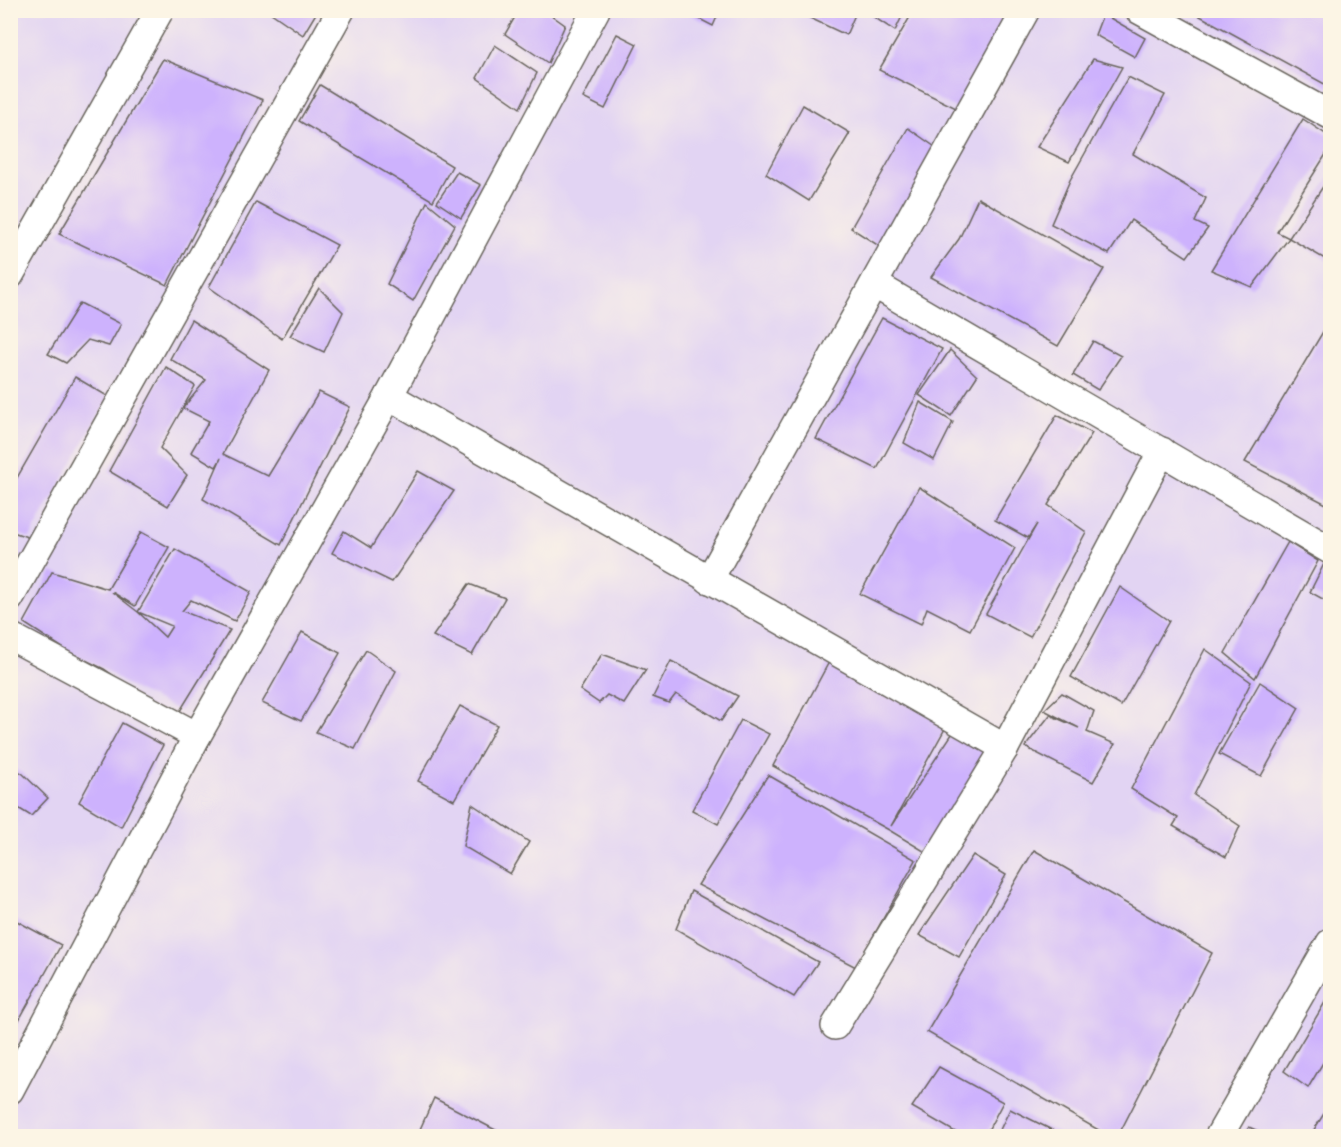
<svg xmlns="http://www.w3.org/2000/svg" width="1341" height="1147" font-family="'Gochi Hand',sans-serif">
	<style>
		.built { fill: #e2d4f3 }
		.building { fill: #cdb2fd; fill-rule: evenodd }
		.lines { fill: none; stroke-linecap: round; stroke-linejoin: round }
		.minor-casing { stroke: #68645c; stroke-width: 30 }
		.minor { stroke: #fff; stroke-width: 27 }
	</style>
	<rect width="100%" height="100%" fill="#fcf5e5"/>
	<filter id="ink" filterUnits="userSpaceOnUse"><feTurbulence type="fractalNoise" baseFrequency=".0167" numOctaves="2"/><feDisplacementMap in="SourceGraphic" scale="12" xChannelSelector="R" yChannelSelector="G"/><feConvolveMatrix kernelMatrix="1 2 1 2 8 2 1 2 1" color-interpolation-filters="sRGB"/></filter>
	<filter id="wash" filterUnits="userSpaceOnUse"><feTurbulence type="fractalNoise" baseFrequency=".008" numOctaves="4" result="noise"/><feDisplacementMap in="SourceGraphic" scale="24" xChannelSelector="R" yChannelSelector="G"/><feGaussianBlur stdDeviation="1.35" result="paint"/><feColorMatrix in="noise" values="0 0 0 0 0 0 0 0 0 0 0 0 0 0 0 0 0 1.4 0 .05"/><feComposite in="paint" operator="in"/></filter>
	<g filter="url(#wash)">
		<rect width="100%" height="100%" fill="#f5ebd3"/>
		<!-- built -->
		<rect class="built" x="11" y="11" width="1319" height="1125"/>
		<g id="blocks">
			<!-- building -->
			<g class="building">
				<path d="M 267,10 L 318,10 L 303,35 Z"/>
				<path d="M 519,10 L 544,10 L 565,25 L 548,63 L 505,34 Z"/>
				<path d="M 682,10 L 720,10 L 713,26 Z"/>
				<path d="M 793,10 L 857,10 L 846,35 Z"/>
				<path d="M 863,10 L 905,10 L 895,31 Z"/>
				<path d="M 914,10 L 1018,10 L 962,111 L 879,70 Z"/>
				<path d="M 1189,10 L 1330,10 L 1330,87 Z"/>
				<path d="M 1103,14 L 1145,38 L 1135,57 L 1095,35 Z"/>
				<path d="M 617,34 L 637,44 L 605,109 L 583,98 Z"/>
				<path d="M 495,45 L 537,73 L 520,108 L 477,78 Z"/>
				<path d="M 163,59 L 263,100 L 167,285 L 59,234 Z"/>
				<path d="M 1093,59 L 1122,67 L 1069,162 L 1037,147 Z"/>
				<path d="M 1128,77 L 1165,95 L 1133,154 L 1206,198 L 1195,222 L 1208,228 L 1187,257 L 1131,220 L 1109,254 L 1051,224 L 1070,180 Z"/>
				<path d="M 320,85 L 452,166 L 433,201 L 299,121 Z"/>
				<path d="M 803,105 L 850,133 L 809,201 L 766,174 Z"/>
				<path d="M 1303,119 L 1330,137 L 1330,148 L 1277,232 L 1289,238 L 1330,176 L 1330,262 L 1289,238 L 1252,287 L 1211,270 Z"/>
				<path d="M 908,128 L 938,149 L 882,248 L 851,228 Z"/>
				<path d="M 457,172 L 481,185 L 461,218 L 437,202 Z"/>
				<path d="M 978,198 L 1104,269 L 1058,346 L 931,277 L 959,239 Z"/>
				<path d="M 256,202 L 337,245 L 282,339 L 209,287 Z"/>
				<path d="M 427,202 L 455,225 L 413,301 L 387,284 Z"/>
				<path d="M 319,288 L 343,312 L 324,352 L 290,336 Z"/>
				<path d="M 80,303 L 121,324 L 109,346 L 88,340 L 66,363 L 48,354 Z"/>
				<path d="M 882,318 L 942,349 L 877,469 L 816,439 Z"/>
				<path d="M 191,320 L 269,370 L 223,454 L 268,476 L 319,392 L 350,407 L 281,545 L 203,499 L 221,458 L 216,467 L 191,452 L 209,421 L 183,408 L 206,380 L 170,359 Z"/>
				<path d="M 1330,320 L 1330,506 L 1245,462 Z"/>
				<path d="M 1093,341 L 1121,356 L 1098,390 L 1073,375 Z"/>
				<path d="M 950,350 L 977,376 L 951,416 L 919,395 Z"/>
				<path d="M 166,367 L 195,386 L 160,448 L 187,475 L 168,506 L 109,471 Z"/>
				<path d="M 75,377 L 109,397 L 30,538 L 10,531 L 10,490 Z"/>
				<path d="M 920,402 L 953,422 L 934,460 L 904,443 Z"/>
				<path d="M 1057,415 L 1092,433 L 1048,505 L 1086,532 L 1030,637 L 986,614 L 1037,524 L 1028,538 L 995,520 Z"/>
				<path d="M 418,471 L 454,491 L 392,582 L 332,553 L 344,531 L 371,548 Z"/>
				<path d="M 919,487 L 1015,548 L 970,630 L 927,608 L 921,624 L 860,594 Z"/>
				<path d="M 141,532 L 169,547 L 135,606 L 112,592 L 138,612 L 175,549 L 251,592 L 235,621 L 191,600 L 182,611 L 230,630 L 180,711 L 130,687 L 104,669 L 69,652 L 24,623 L 52,572 L 108,589 ZM 138,612 L 172,626 L 165,637 Z"/>
				<path d="M 1288,542 L 1318,561 L 1255,678 L 1225,653 Z"/>
				<path d="M 1324,564 L 1330,567 L 1330,603 L 1310,592 Z"/>
				<path d="M 469,584 L 505,598 L 472,655 L 433,636 Z"/>
				<path d="M 1120,587 L 1169,621 L 1121,706 L 1071,677 Z"/>
				<path d="M 302,632 L 340,653 L 301,721 L 262,703 Z"/>
				<path d="M 1205,649 L 1251,682 L 1194,795 L 1240,826 L 1226,857 L 1173,826 L 1178,818 L 1131,789 Z"/>
				<path d="M 366,650 L 396,671 L 355,749 L 316,732 Z"/>
				<path d="M 602,654 L 646,670 L 624,704 L 607,695 L 599,703 L 580,690 Z"/>
				<path d="M 671,661 L 738,696 L 721,721 L 676,694 L 669,703 L 653,697 Z"/>
				<path d="M 829,662 L 947,725 L 891,826 L 954,731 L 990,754 L 927,853 L 889,830 L 773,766 Z"/>
				<path d="M 1260,682 L 1299,708 L 1261,776 L 1219,754 Z"/>
				<path d="M 1062,693 L 1094,711 L 1087,732 L 1115,744 L 1093,782 L 1025,747 L 1050,715 L 1079,728 L 1044,710 Z"/>
				<path d="M 460,706 L 497,725 L 454,800 L 418,781 Z"/>
				<path d="M 741,720 L 769,734 L 718,824 L 692,810 Z"/>
				<path d="M 122,723 L 163,745 L 121,827 L 79,802 Z"/>
				<path d="M 10,767 L 22,773 L 48,798 L 31,816 L 10,803 Z"/>
				<path d="M 768,775 L 916,860 L 856,967 L 698,885 Z"/>
				<path d="M 472,804 L 529,842 L 510,874 L 463,846 Z"/>
				<path d="M 1034,850 L 1212,953 L 1118,1136 L 1109,1136 L 927,1032 Z"/>
				<path d="M 973,855 L 1006,875 L 959,957 L 919,935 Z"/>
				<path d="M 691,891 L 818,962 L 794,997 L 676,929 Z"/>
				<path d="M 15,920 L 61,945 L 10,1036 L 10,929 Z"/>
				<path d="M 1330,994 L 1330,1051 L 1308,1088 L 1284,1071 Z"/>
				<path d="M 939,1067 L 1003,1102 L 985,1136 L 962,1136 L 912,1107 Z"/>
				<path d="M 434,1098 L 507,1136 L 417,1136 Z"/>
				<path d="M 1330,1104 L 1330,1136 L 1310,1136 Z"/>
				<path d="M 1010,1109 L 1064,1136 L 997,1136 Z"/>
				<path d="M 1249,1127 L 1269,1136 L 1243,1136 Z"/>
			</g>
		</g>
	</g>
	<g filter="url(#ink)">
		<use href="#blocks" fill-opacity="0" stroke="#68645c" stroke-width="1.5"/>
		<g class="lines">
			<!-- minor casing -->
			<g class="minor-casing">
				<g id="minor">
					<path d="M 1139,10 L 1330,115"/>
					<path d="M 10,275 L 160,10"/>
					<path d="M 874,284 L 1330,550"/>
					<path d="M 389,396 L 1005,748"/>
					<path d="M 709,580 L 1026,10"/>
					<path d="M 10,598 L 341,10"/>
					<path d="M 10,636 L 197,736"/>
					<path d="M 835,1026 L 1005,748 L 1162,451"/>
					<path d="M 10,1090 L 197,736 L 389,396 L 596,10"/>
					<path d="M 1219,1136 L 1330,943"/>
				</g>
			</g>
			<!-- minor -->
			<use href="#minor" class="minor"/>
		</g>
	</g>
	<!-- margin -->
	<rect width="1341" height="1147" fill="none" stroke="#fcf5e5" stroke-width="36"/>
</svg>
